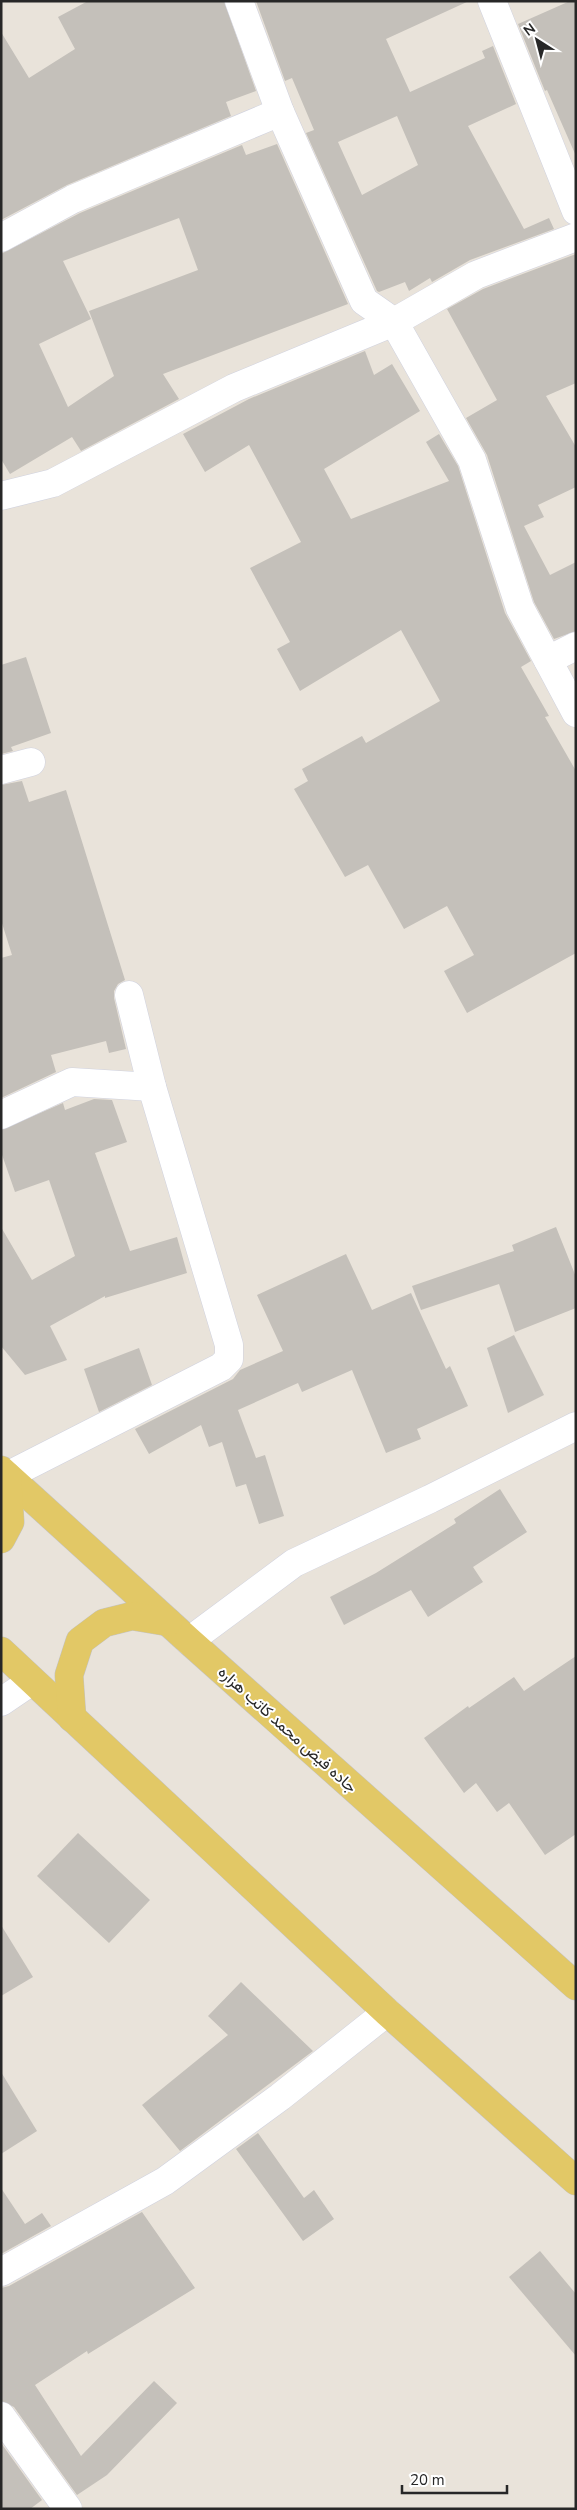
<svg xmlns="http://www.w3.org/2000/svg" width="577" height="2510" font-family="'Nunito Sans',Vazirmatn,sans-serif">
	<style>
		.building { fill: #c4c0ba; fill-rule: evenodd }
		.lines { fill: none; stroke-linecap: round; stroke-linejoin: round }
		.minor-casing { stroke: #d0d2df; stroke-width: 29 }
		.primary-casing { stroke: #c3c3c3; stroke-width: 29 }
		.minor { stroke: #fff; stroke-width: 28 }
		.primary { stroke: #e2c866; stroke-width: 28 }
		.labels { text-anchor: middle; stroke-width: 4; stroke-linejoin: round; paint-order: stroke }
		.street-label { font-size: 16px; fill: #272727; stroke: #fff }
	</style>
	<rect width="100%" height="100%" fill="#e9e3da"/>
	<!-- building -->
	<g class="building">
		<path d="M 88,1 L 224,1 L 256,91 L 226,102 L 231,116 L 67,185 L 1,220 L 1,32 L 29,78 L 75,49 L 58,17 Z"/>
		<path d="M 256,1 L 469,1 L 386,39 L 410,92 L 485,58 L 482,51 L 493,46 L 516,104 L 468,126 L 524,229 L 549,218 L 554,229 L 470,260 L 432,282 L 430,278 L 409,291 L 405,282 L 379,292 L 377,291 L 306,133 L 314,130 L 292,78 L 285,81 ZM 397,116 L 418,165 L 362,195 L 338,142 Z"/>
		<path d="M 570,1 L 576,1 L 576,156 L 547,90 L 545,91 L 518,24 Z"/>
		<path d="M 277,144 L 348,304 L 163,374 L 179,399 L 81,451 L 72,437 L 10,474 L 1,459 L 1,254 L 80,213 L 242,145 L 246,155 ZM 179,218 L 198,270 L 89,311 L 114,376 L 68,407 L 39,344 L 91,319 L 63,261 Z"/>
		<path d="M 576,254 L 576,383 L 546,396 L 576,447 L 576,487 L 538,505 L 544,517 L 524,526 L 550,575 L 576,562 L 576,631 L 554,639 L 534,602 L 487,455 L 466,418 L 497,400 L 447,309 L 483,289 Z"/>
		<path d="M 365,351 L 374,375 L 392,364 L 420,411 L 324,469 L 351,519 L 449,481 L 426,442 L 439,434 L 458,466 L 505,613 L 531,661 L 521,667 L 549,716 L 545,717 L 576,771 L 576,953 L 467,1013 L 444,971 L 474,955 L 447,906 L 404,929 L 368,865 L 345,877 L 294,789 L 308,781 L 302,769 L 362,736 L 366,743 L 440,701 L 401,630 L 300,691 L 277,649 L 290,642 L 250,568 L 301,542 L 249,445 L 205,472 L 183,434 L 249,399 Z"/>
		<path d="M 26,657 L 51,733 L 11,747 L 13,751 L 1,754 L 1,665 Z"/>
		<path d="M 22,781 L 29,802 L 66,790 L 125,980 L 118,984 L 114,991 L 114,998 L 126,1049 L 109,1053 L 106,1041 L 51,1055 L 56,1072 L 1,1098 L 1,958 L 12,955 L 1,920 L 1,785 Z"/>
		<path d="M 94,1099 L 112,1100 L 127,1142 L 95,1153 L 130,1251 L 177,1237 L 187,1273 L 105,1298 L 105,1296 L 50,1326 L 67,1360 L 25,1375 L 1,1346 L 1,1227 L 32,1280 L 75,1256 L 49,1180 L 15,1192 L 1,1152 L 1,1130 L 63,1103 L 65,1110 Z"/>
		<path d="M 556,1227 L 576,1277 L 576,1308 L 515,1332 L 499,1284 L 421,1310 L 412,1286 L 514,1251 L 512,1245 Z"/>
		<path d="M 346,1254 L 372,1310 L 411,1293 L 446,1369 L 450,1366 L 468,1406 L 417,1429 L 421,1439 L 386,1453 L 352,1370 L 302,1392 L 298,1383 L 238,1410 L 256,1458 L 265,1455 L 284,1516 L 259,1524 L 246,1484 L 236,1487 L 222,1442 L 209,1447 L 201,1425 L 149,1454 L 135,1429 L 233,1379 L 240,1370 L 283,1351 L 257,1295 Z"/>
		<path d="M 514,1335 L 544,1395 L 508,1413 L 487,1348 Z"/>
		<path d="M 139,1348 L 152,1385 L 99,1412 L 84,1369 Z"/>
		<path d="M 500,1489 L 527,1532 L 473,1567 L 483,1582 L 428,1617 L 411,1590 L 344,1625 L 330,1597 L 376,1573 L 456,1523 L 454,1519 Z"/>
		<path d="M 576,1656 L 576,1834 L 545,1855 L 509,1803 L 497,1812 L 476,1783 L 464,1793 L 424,1738 L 468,1706 L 469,1708 L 514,1677 L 524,1691 Z"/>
		<path d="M 78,1833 L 150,1900 L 109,1943 L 37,1876 Z"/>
		<path d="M 1,1925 L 33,1977 L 1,1996 Z"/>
		<path d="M 241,1982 L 313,2051 L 180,2151 L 142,2105 L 228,2035 L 208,2016 Z"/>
		<path d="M 1,2072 L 37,2131 L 1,2154 Z"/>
		<path d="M 258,2133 L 304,2198 L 314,2190 L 334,2219 L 303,2241 L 236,2149 Z"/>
		<path d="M 1,2188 L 25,2224 L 42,2213 L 51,2226 L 1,2254 Z"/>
		<path d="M 142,2212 L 195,2288 L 88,2354 L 87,2351 L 35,2385 L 81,2456 L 154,2381 L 177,2403 L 107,2475 L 77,2495 L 14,2407 L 1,2401 L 1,2288 L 9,2286 Z"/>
		<path d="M 540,2251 L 576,2294 L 576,2356 L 509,2277 Z"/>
		<path d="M 1,2443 L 42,2500 L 30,2509 L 1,2509 Z"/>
	</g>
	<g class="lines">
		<!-- minor casing -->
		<g class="minor-casing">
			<g id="minor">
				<path d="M 239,1 L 280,112 L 364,301 L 394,322 L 472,460 L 520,608 L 576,713"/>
				<path d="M 492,1 L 576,211"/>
				<path d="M 1,238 L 73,199 L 280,112"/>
				<path d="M 1,496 L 53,483 L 234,388 L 394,322 L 476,275 L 576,237"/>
				<path d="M 548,660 L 576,646"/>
				<path d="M 1,770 L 31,762"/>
				<path d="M 1,1115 L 72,1082 L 152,1087"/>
				<path d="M 7,1476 L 221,1367 L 229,1359 L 229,1345 L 152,1087 L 129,995"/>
				<path d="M 189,1641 L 294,1563 L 430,1499 L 576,1426"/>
				<path d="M 1,1702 L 32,1681"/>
				<path d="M 1,2272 L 165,2181 L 280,2097 L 387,2012"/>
				<path d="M 1,2416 L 68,2509"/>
			</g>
		</g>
		<!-- primary casing -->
		<g class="primary-casing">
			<g id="primary">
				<path d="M 1,1470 L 189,1641 L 576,1986"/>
				<path d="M 1,1539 L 10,1522 L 7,1476"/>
				<path d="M 1,1651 L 387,2012 L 576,2181"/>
				<path d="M 72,1718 L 69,1675 L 80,1641 L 104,1623 L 132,1616 L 168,1622"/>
			</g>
		</g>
		<!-- minor -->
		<use href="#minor" class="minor"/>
		<!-- primary -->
		<use href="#primary" class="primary"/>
	</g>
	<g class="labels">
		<!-- street labels -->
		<g class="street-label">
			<text transform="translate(288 1729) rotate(42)" y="6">جاده فیض محمد کاتب هزاره</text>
		</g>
	</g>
	<!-- border -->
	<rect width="577" height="2510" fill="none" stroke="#272727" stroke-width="5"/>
	<!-- north arrow -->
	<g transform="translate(537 40) rotate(324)" stroke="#ffffff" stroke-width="4" paint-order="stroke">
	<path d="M0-4L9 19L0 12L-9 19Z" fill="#272727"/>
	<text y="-8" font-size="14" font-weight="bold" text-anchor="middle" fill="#272727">N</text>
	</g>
	<!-- scale -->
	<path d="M402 2485v8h105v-8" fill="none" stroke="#272727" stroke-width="2.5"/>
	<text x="410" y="2485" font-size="15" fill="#272727" stroke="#ffffff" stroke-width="4" paint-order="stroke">20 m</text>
</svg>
